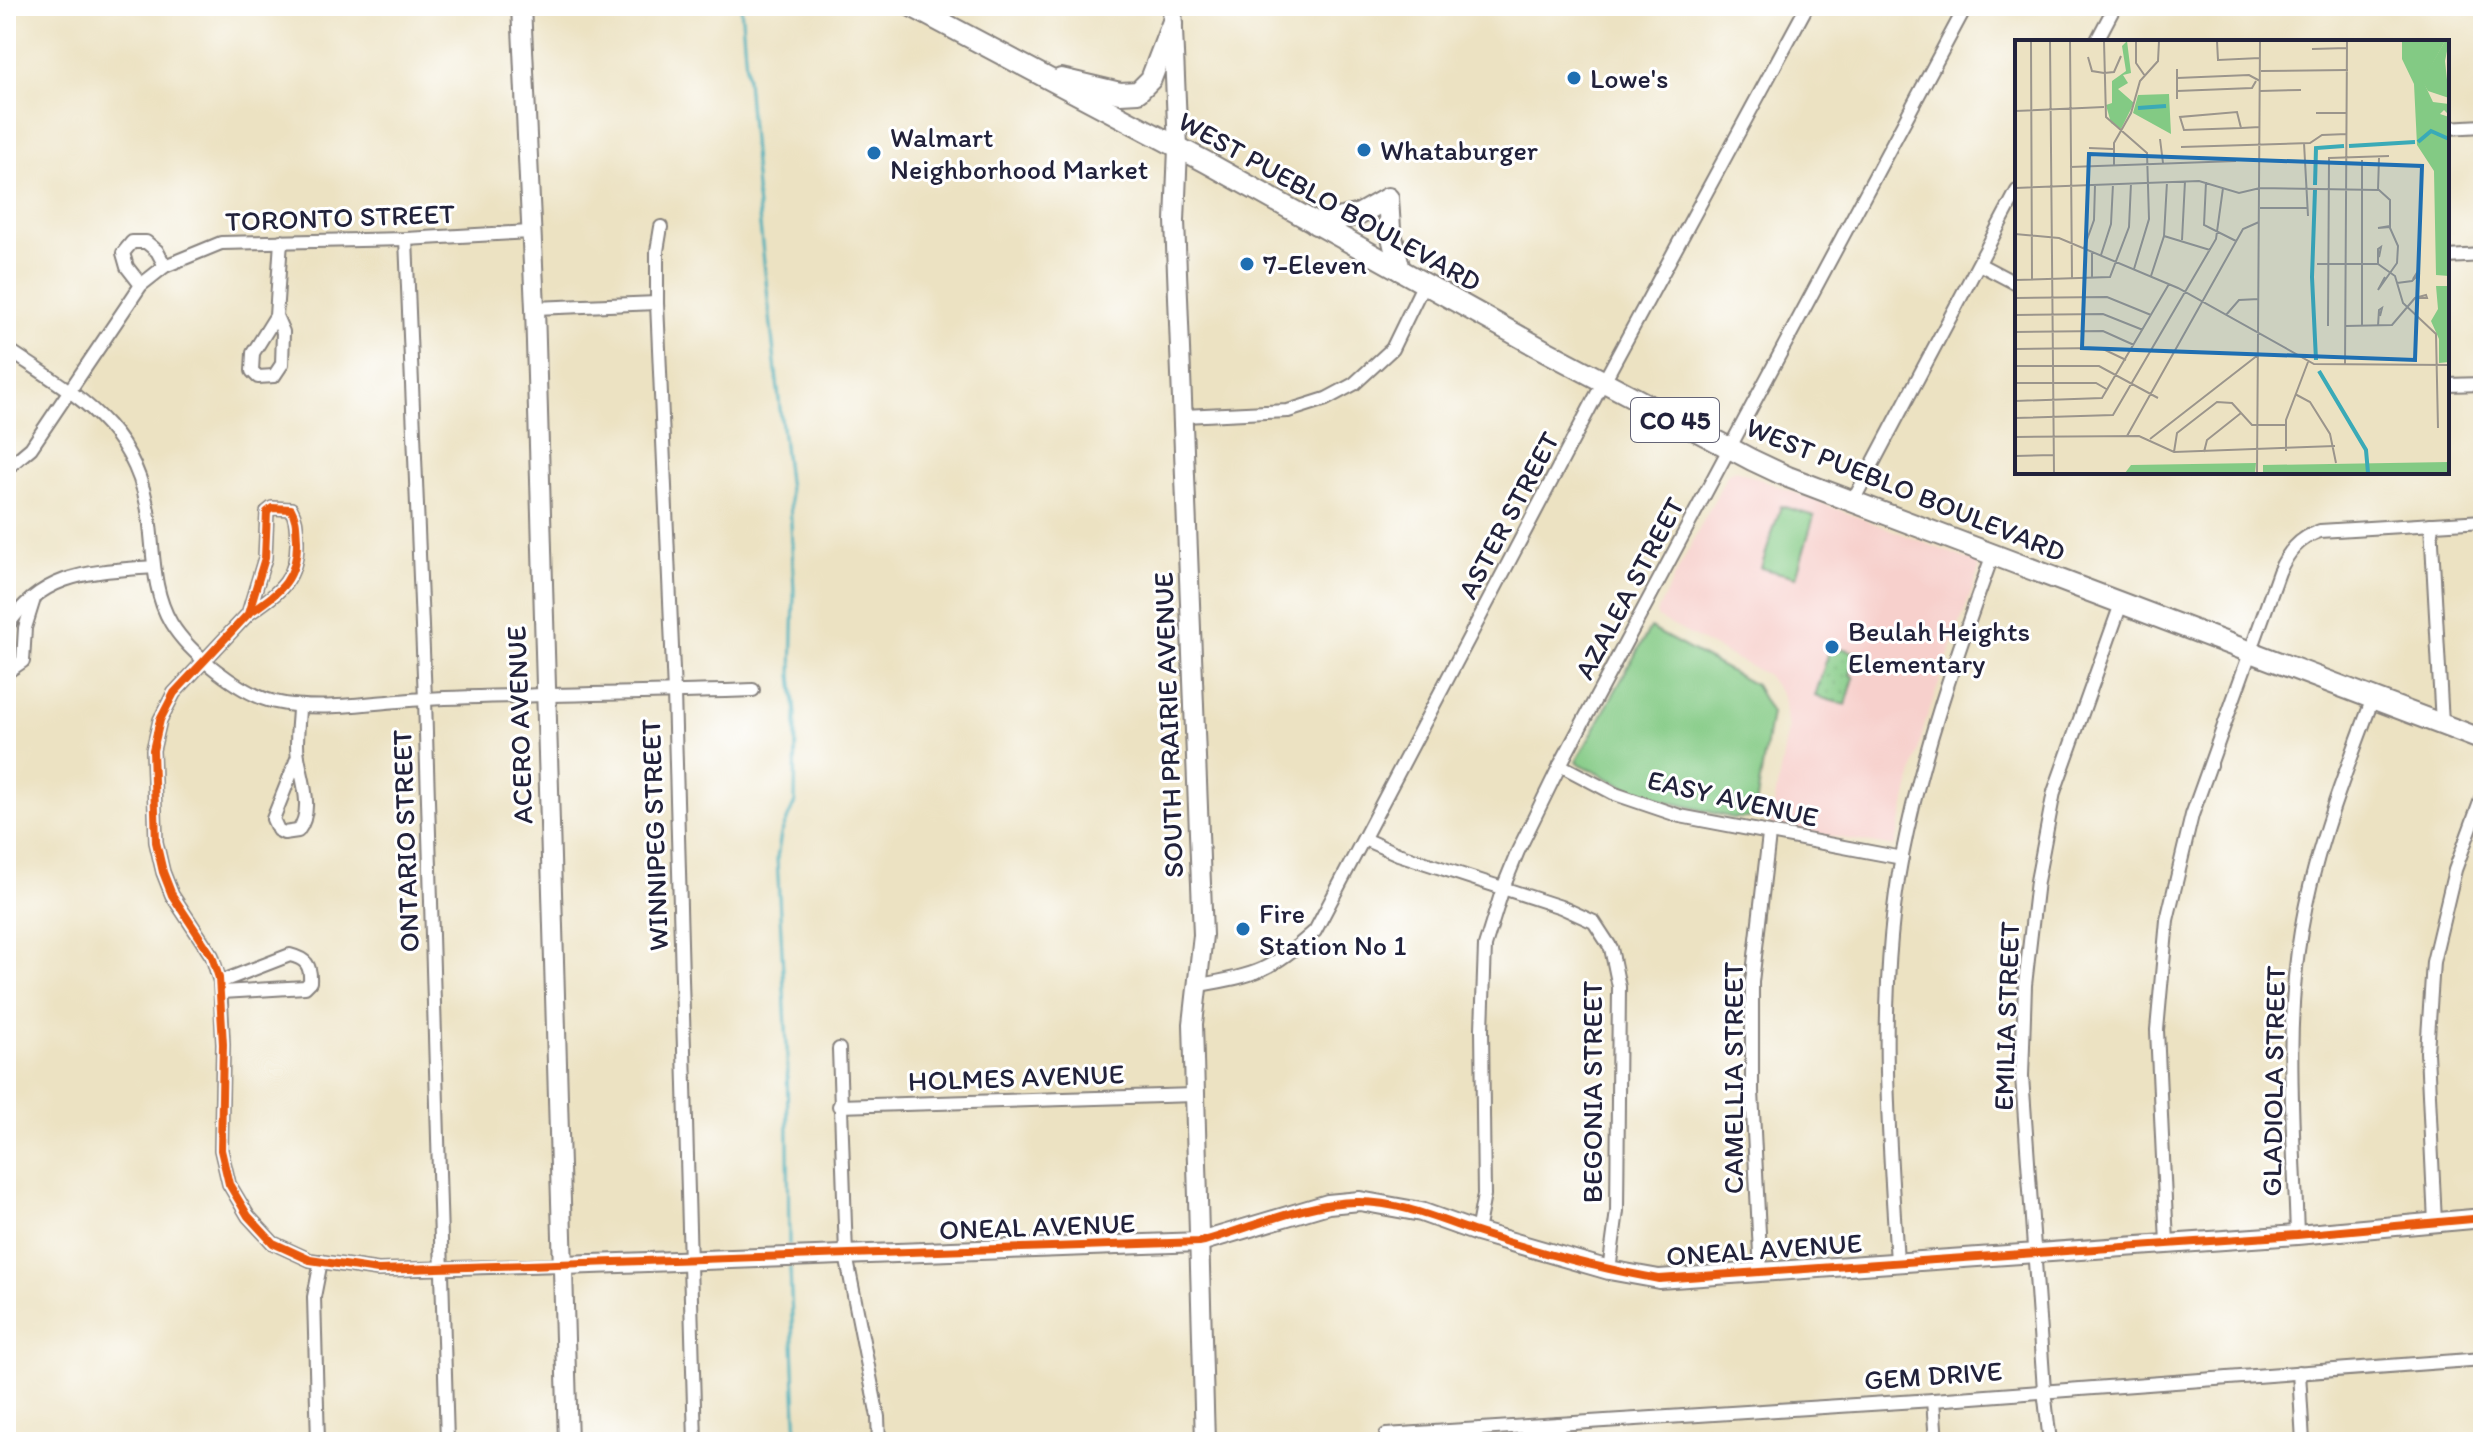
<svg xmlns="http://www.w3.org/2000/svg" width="2489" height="1448" font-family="Itim,sans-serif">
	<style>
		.built { fill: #f7d0cc }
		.green { fill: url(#green-dots); stroke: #527660; stroke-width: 2 }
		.pitch { fill: #83ca84; stroke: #527660; stroke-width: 2 }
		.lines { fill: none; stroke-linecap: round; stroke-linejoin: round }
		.stream { stroke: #3aaab7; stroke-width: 3 }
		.street-casing { stroke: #87827e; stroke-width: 16 }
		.secondary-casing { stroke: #87827e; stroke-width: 22 }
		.primary-casing { stroke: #87827e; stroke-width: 24 }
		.street { stroke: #fff; stroke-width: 12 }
		.secondary { stroke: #fff; stroke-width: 18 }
		.primary { stroke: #fff; stroke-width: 20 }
		.cycleway-casing { stroke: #fff; stroke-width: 13 }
		.cycleway { stroke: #e8590c; stroke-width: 8 }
		.poi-dot { fill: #1f6fb2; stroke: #fff; stroke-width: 3 }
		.labels { text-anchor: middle; stroke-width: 6; stroke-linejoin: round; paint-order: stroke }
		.shield { fill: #fff; stroke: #646476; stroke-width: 2 }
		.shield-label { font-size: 26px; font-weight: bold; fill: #22223b }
		.poi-label { font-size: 28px; fill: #22223b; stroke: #fff; text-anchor: start }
		.street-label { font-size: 28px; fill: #22223b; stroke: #fff }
		.inset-river { fill: none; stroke: #3aaab7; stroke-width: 4 }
		.inset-road { fill: none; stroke: #9b958c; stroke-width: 2 }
		.view { fill: #1f6fb2; fill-opacity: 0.15; stroke: #1f6fb2; stroke-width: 4 }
		.inset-edge { fill: none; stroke: #22223b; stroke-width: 4 }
	</style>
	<defs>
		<pattern id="green-dots" width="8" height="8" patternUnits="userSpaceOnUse" patternTransform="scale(2)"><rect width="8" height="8" fill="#83ca84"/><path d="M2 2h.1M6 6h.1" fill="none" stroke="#71ad73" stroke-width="1.8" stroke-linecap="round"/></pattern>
	</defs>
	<rect width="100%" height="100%" fill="#fff"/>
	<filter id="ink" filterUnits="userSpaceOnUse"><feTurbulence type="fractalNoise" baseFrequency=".0125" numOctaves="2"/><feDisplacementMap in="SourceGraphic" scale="16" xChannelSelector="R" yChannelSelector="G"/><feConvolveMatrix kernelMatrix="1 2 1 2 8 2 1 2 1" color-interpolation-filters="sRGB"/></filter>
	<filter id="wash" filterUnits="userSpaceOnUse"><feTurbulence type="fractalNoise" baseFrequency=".006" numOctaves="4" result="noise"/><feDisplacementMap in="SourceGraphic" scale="32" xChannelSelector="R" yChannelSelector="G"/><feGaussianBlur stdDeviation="1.8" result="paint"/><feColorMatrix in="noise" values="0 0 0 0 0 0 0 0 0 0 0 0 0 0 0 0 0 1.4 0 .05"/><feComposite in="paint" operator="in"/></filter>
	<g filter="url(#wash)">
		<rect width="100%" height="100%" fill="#ece2c2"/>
		<!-- built -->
		<path class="built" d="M 1736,470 L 1977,563 L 1979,570 L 1925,723 L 1895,847 L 1770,826 L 1788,729 L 1783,697 L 1767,675 L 1658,618 L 1656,613 L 1728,473 Z"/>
		<!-- green -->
		<path class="green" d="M 1831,645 L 1857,653 L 1850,675 L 1854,677 L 1846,705 L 1815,696 Z"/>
		<!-- pitch -->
		<g class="pitch">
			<path d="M 1781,506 L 1814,516 L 1796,577 L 1761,568 Z"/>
			<path d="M 1650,628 L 1755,685 L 1771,713 L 1754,818 L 1733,818 L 1639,794 L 1576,762 Z"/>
		</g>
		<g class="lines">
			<!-- stream -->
			<g class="stream">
				<path d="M 741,6 L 756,189 L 790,500 L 794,592 L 792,675 L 796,714 L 795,802 L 781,834 L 777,858 L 787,1046 L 789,1244"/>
				<path d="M 790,1268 L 797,1442"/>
			</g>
		</g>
	</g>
	<g filter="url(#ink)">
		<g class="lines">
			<!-- street casing -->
			<g class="street-casing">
				<g id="street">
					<path d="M 2096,42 L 2115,6"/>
					<path d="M 2447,128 L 2483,126"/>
					<path d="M 661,227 L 657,251 L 657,303 L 674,693 L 695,1442"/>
					<path d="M 406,239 L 425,699 L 447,1442"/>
					<path d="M 2447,257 L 2483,255"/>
					<path d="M 1979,264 L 2017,284"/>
					<path d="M 141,285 L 127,267 L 123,253 L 132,242 L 146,242 L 157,251 L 165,266"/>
					<path d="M 535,308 L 657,303"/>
					<path d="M 276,316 L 253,353 L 252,371 L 258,377 L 274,376 L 282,364 L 283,332 L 276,316 L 281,241"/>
					<path d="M 6,348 C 76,396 136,424 149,517 C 154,552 152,591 171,623 C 189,653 240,694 275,702 C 324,713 377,701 426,699 C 535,694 644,694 753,690"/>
					<path d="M 2447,385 L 2483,384"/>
					<path d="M 1184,416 L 1288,411 L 1326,399 L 1354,384 L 1392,349 L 1424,283"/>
					<path d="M 6,469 L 31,448 L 141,285 L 165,266 L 221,243 L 406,239 L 530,232"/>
					<path d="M 1853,501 L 2017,191"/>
					<path d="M 2431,524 L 2442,724"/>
					<path d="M 248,614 C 279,592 298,581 297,540 C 296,528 297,520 291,509 L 272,508 L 267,512 L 265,558 L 248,614 L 174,693 L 160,720 L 153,750 L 156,842 L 163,872 L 172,895 L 212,956 L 220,982 L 223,1044 L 221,1150 L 229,1184 L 248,1216 L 273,1243 L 310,1260 L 378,1270 L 564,1265"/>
					<path d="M 6,628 C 43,571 92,572 154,567"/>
					<path d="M 6,669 L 10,670 L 23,661 L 25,628 L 34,599"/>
					<path d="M 298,756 L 273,819 L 278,830 L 284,833 L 298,831 C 314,810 302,780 298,757 C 295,741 299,722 299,706"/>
					<path d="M 1560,765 L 1615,794 L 1680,816 L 1902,858"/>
					<path d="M 1366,840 L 1398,854 L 1561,907 L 1594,922 L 1611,948 L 1619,987 L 1617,1211 L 1609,1270"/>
					<path d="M 220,982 L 290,955 C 306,959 311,965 310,982 L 305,987 L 222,992"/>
					<path d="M 1199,985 C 1255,976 1272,970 1315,931 L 1596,396 L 1807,6"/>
					<path d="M 839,1049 L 846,1255 L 878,1417 L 879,1442"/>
					<path d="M 839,1106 L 1194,1095"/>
					<path d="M 2435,1223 L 2427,1052 L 2433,962 L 2455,870 L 2483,794"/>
					<path d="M 1477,1232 L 1484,1195 L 1482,1029 L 1485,946 L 1503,888 L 1518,851 L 1560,765 L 1966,6"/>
					<path d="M 2297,1235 C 2294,1134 2284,1030 2301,931 C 2314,851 2345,774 2373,698"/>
					<path d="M 2167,1243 L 2157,1030 L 2167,920 L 2192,815 L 2279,572 C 2288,552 2299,538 2320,531 L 2483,521"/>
					<path d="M 1897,1261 C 1888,1127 1877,989 1902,856 C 1922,753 1957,653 1993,554"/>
					<path d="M 1761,1274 L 1752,1091 L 1752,982 L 1769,835"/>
					<path d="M 2299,1372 L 2303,1442"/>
					<path d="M 1933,1400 L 1936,1442"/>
					<path d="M 1558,1424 L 1559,1442"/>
					<path d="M 1386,1435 L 1933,1400 L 2483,1359"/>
					<path d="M 318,1442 L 314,1297 L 321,1261"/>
					<path d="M 2050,1442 L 2044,1390 L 2022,1076 L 2025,985 L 2037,881 L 2054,792 L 2121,604"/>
				</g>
			</g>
			<!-- secondary casing -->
			<g class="secondary-casing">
				<g id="secondary">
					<path d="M 521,6 L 535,308 L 568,1442"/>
					<path d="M 1172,6 L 1178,148 L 1175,221 L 1203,935 L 1193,1024 L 1205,1442"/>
					<path d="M 564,1265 L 1200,1242 L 1328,1204 L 1360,1201 L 1421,1212 L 1477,1232 L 1609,1270 L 1659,1279 L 2297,1235 L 2483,1218"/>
				</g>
			</g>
			<!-- primary casing -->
			<g class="primary-casing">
				<g id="primary">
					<path d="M 911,6 L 1206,162 L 1542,349 L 1752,460 L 1788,477 L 2483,740"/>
					<path d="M 1061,79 L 1120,93 L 1138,92 L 1151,79 L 1172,24"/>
					<path d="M 1316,224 L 1360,214 L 1388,198 L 1390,229 L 1400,270"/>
				</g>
			</g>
			<!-- street -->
			<use href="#street" class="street"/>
			<!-- secondary -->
			<use href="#secondary" class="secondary"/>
			<!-- primary -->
			<use href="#primary" class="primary"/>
			<!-- cycleway casing -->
			<g class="cycleway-casing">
				<path id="cycleway" d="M 248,614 C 279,592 298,581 297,540 C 296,528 297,520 291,509 L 272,508 L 267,512 L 265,558 L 248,614 L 174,693 L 160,720 L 153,750 L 156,842 L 163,872 L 172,895 L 212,956 L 219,978 L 223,1044 L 221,1150 L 229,1184 L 248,1216 L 273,1243 L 310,1260 L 378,1270 L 1200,1242 C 1249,1229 1308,1201 1359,1202 C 1400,1202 1438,1219 1476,1232 C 1536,1252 1598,1268 1659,1279 L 2297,1235 L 2483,1218"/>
			</g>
			<!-- cycleway -->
			<use href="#cycleway" class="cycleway"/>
		</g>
	</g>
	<!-- markers -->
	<g class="poi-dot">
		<circle cx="1574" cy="78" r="8"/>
		<circle cx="1364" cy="150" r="8"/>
		<circle cx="874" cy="153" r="8"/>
		<circle cx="1247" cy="264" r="8"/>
		<circle cx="1832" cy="647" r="8"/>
		<circle cx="1243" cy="929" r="8"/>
	</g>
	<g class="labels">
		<!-- shield labels -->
		<rect class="shield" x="1631" y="398" width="88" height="44" rx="6"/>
		<g class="shield-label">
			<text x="1675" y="429">CO 45</text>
		</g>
		<!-- poi labels -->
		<g class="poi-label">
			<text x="1590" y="88">Lowe's</text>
			<text x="890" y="147">Walmart<tspan x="890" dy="32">Neighborhood Market</tspan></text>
			<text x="1380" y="160">Whataburger</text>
			<text x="1263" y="274">7-Eleven</text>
			<text x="1848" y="641">Beulah Heights<tspan x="1848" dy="32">Elementary</tspan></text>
			<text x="1259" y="923">Fire<tspan x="1259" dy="32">Station No 1</tspan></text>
		</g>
		<!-- street labels -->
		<g class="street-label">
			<text transform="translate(1330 201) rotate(29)" y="10">WEST PUEBLO BOULEVARD</text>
			<text transform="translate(340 217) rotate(-2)" y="10">TORONTO STREET</text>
			<text transform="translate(1906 489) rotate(22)" y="10">WEST PUEBLO BOULEVARD</text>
			<text transform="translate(1508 515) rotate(-62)" y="10">ASTER STREET</text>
			<text transform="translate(1629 588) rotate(-62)" y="10">AZALEA STREET</text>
			<text transform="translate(519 725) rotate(-92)" y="10">ACERO AVENUE</text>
			<text transform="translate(1168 725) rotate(-92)" y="10">SOUTH PRAIRIE AVENUE</text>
			<text transform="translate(1733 798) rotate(13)" y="10">EASY AVENUE</text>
			<text transform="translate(654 835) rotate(-92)" y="10">WINNIPEG STREET</text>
			<text transform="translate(405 841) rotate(-92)" y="10">ONTARIO STREET</text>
			<text transform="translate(2006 1016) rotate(-88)" y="10">EMILIA STREET</text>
			<text transform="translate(1016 1077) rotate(-2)" y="10">HOLMES AVENUE</text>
			<text transform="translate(1733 1078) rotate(-90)" y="10">CAMELLIA STREET</text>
			<text transform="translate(2273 1081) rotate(-89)" y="10">GLADIOLA STREET</text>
			<text transform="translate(1592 1092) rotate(-90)" y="10">BEGONIA STREET</text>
			<text transform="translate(1037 1226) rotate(-2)" y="10">ONEAL AVENUE</text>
			<text transform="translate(1764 1249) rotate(-4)" y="10">ONEAL AVENUE</text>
			<text transform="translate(1933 1375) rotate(-4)" y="10">GEM DRIVE</text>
		</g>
	</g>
	<!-- overview -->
	<g transform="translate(2015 40)">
		<rect width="434" height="434" fill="#ece2c2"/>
		<path d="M 112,1 L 116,33 L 108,35 L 113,43 L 103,49 L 119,63 L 106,89 L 96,83 L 91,65 L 97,63 L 97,41 L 111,31 L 107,6 ZM 387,1 L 430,1 L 408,41 L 418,62 L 434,64 L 434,75 L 429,70 L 425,74 L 434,77 L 434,236 L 421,235 L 419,131 L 402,105 L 399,44 L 387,19 ZM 154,54 L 156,94 L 118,73 L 123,55 ZM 421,246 L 434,246 L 434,322 L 424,323 L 424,299 L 416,281 L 423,269 ZM 434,422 L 434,433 L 248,433 L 248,425 ZM 241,423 L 240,433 L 110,433 L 116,425 Z" fill="#83ca84"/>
		<path d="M 430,1 L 434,1 L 430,21 L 434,58 L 413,51 L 407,41 Z" fill="#83ca84"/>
		<path class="inset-river" d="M 123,68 L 151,66M 403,102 L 416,91 L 434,99M 334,106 L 400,102M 300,145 L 301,108 L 329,106M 300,150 L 297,237 L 301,320M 304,331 L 351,410 L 353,433"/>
		<path class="inset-road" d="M 16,1 L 17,240M 35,1 L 39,433M 55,1 L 57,239M 89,1 L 91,77 L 132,113 L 134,179 L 119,229M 121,1 L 121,23 L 130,36M 202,1 L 203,20 L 245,18M 297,9 L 332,8M 73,17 L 77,31 L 89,33 L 99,32 L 106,16M 162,29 L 162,59M 246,31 L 333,30M 162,38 L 234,35 L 245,41M 162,51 L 237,48 L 241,41M 245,51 L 286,50M 0,71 L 89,67M 301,73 L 332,73M 226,88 L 222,72 L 165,77 L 169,90 L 226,88 L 245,87M 145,99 L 148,123M 289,103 L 293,176M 166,107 L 295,103 L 307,95 L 332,94M 74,108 L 98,109M 99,125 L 99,103 L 116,73 L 125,41 L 143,21 L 144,1M 55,127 L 221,121M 191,142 L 189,185 L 221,201M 0,148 L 184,141 L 224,153 L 245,148 L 364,150 L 375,160 L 375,188 L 383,206 L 382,223 L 363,250 L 370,237M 363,150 L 364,118M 245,168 L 293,168M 375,186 L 363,188 L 375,187M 0,194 L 44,198 L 163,248 L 299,324 L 434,325M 149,196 L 195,210M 167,200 L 170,141M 69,208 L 79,180 L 80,145M 77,212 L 77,238M 86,215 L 96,184 L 98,144M 302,224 L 363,224 L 380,236 L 388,263 L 421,294 L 423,388M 363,224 L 363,209 L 366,207 L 364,217M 136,236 L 149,196 L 152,142M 0,240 L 95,237 L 114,187 L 116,143M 382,243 L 397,241 L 400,238 L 404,233 L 403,231 L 398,239M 0,258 L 92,257 L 136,275M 0,275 L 88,274 L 128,290M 211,275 L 224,260 L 244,259M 313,286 L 314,118 L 374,116M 330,286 L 377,285 L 400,258 L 411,255 L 412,258 L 400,258M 347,286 L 347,120M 363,286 L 364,270 L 367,268 L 365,276M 0,292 L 88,291 L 119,305M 243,295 L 245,1M 0,309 L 86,308 L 111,320M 330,325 L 332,1M 0,326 L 84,326 L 143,358M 0,343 L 81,343 L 93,350M 280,354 L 295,362 L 315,394 L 321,423M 0,361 L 87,358 L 154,244M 0,378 L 98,375 L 201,199 L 208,148M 112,396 L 228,189 L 244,182M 0,397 L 124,396 L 159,412 L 320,406M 135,399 L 243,315M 271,411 L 271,380 L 293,322M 159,412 L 162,393 L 202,362 L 217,363 L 237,385 L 271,385M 189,412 L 192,400 L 226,373M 0,416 L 39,415M 242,433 L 243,295"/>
		<path class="view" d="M 74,114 L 407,126 L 400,320 L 67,308 Z"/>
		<rect width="434" height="434" class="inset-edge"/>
	</g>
	<!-- margin -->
	<rect width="2489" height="1448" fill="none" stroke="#fff" stroke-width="32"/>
</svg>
